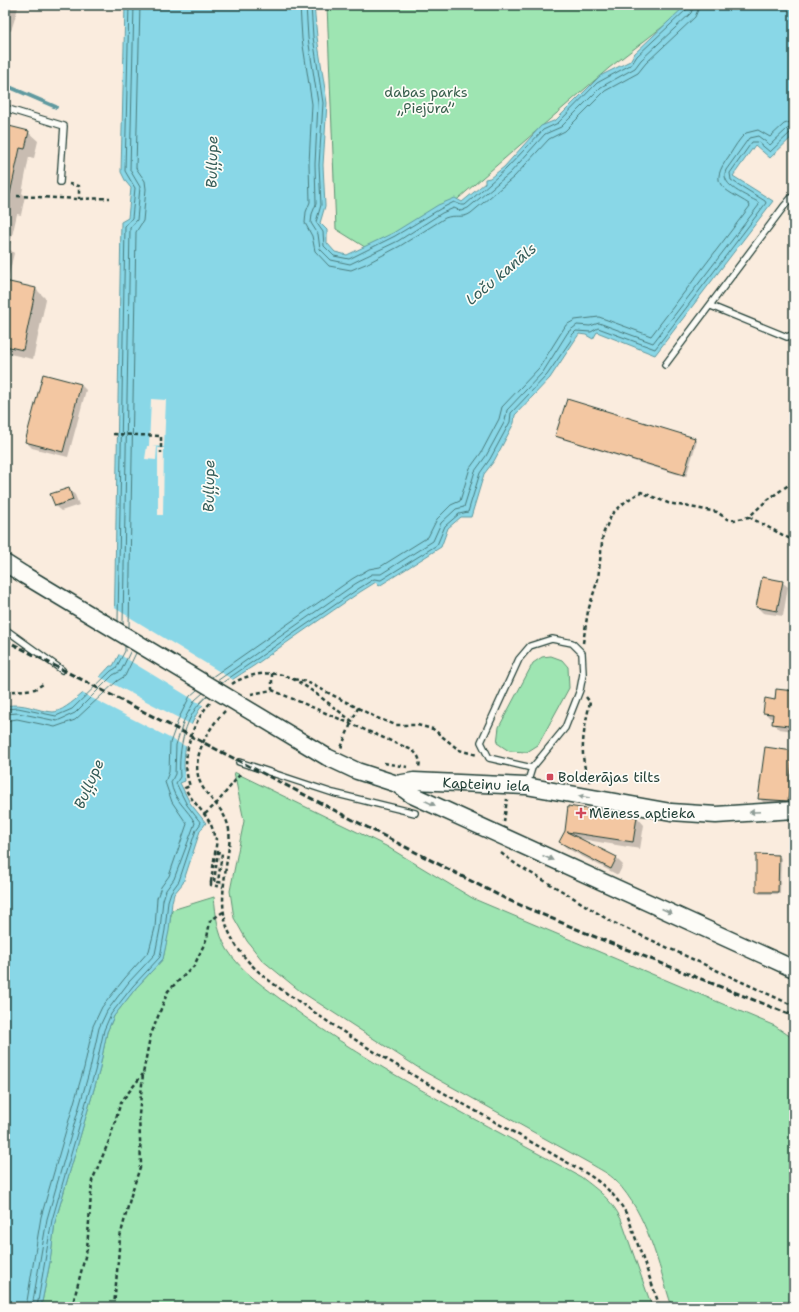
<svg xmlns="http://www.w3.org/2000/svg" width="799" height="1312" font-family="'Shantell Sans',sans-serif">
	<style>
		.green { fill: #9ee5b2; stroke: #5e9173 }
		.water { fill: #89d7e7; stroke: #5f999f }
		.pier { fill: #faecde }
		.shadow { fill: #0003 }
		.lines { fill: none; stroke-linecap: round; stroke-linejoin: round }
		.shore { stroke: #497b7c; stroke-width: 1 }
		.stream { stroke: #5f999f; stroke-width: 4 }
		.building { fill: #f3c7a2; stroke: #1f3d34 }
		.lane-casing { stroke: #1f3d34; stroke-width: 8 }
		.secondary-casing { stroke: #1f3d34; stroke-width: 19 }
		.path { stroke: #1f3d34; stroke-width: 2.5; stroke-dasharray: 4 3; stroke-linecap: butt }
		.lane { stroke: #fdfcf7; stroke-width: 5.5 }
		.secondary { stroke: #fdfcf7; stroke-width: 16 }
		.rail { stroke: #1f3d34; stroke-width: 3; stroke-dasharray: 6 3; stroke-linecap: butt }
		.secondary-bridge-casing { stroke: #1f3d34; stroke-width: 19; stroke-linecap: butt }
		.secondary-bridge { stroke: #fdfcf7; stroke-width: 16 }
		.oneway { fill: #8e9c96 }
		.poi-dot { fill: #d1495b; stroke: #fdfcf7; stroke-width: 1.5 }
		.labels { text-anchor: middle; stroke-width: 3.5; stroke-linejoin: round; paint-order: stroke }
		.park-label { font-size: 14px; fill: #385f4d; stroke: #fdfcf7 }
		.poi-label { font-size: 14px; fill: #1f3d34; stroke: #fdfcf7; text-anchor: start }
		.street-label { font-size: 14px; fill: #1f3d34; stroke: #fdfcf7 }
		.water-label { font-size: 15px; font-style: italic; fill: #345c58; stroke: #fdfcf7 }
	</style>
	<rect width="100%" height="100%" fill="#faecde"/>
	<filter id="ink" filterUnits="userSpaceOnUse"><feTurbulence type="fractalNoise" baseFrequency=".025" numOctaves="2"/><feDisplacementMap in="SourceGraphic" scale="8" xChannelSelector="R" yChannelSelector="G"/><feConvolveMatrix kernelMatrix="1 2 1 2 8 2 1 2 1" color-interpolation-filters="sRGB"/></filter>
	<g filter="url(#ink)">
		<!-- green -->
		<g class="green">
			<path d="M 327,5 L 691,5 L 609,68 L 407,243 L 376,254 L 336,229 Z"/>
			<path d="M 551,656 L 562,660 L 568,667 L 569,688 L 538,745 L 527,752 L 509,751 L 497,743 L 499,727 L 533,663 L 542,657 Z"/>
			<path d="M 234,772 L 386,846 L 474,899 L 775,1026 L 791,1037 L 794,1102 L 794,1307 L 672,1307 C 658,1264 648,1215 616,1181 C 610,1174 599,1169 591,1164 L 425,1072 L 300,991 L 262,960 L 247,941 L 234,918 L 230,891 L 244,821 Z"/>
			<path d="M 214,897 C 216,915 217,932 227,949 C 241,972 266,988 287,1004 C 378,1072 482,1122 581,1177 C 598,1190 612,1200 621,1219 L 652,1307 L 41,1307 L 50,1262 L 55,1222 L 99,1072 L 107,1032 L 114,1016 L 136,988 L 163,959 L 172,910 Z"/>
		</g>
		<!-- water -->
		<path class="water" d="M 125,5 L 314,5 L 317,37 L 327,103 L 323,165 L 325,206 L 320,223 L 327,230 L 327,243 L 335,252 L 347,255 L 393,233 L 438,205 L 455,198 L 462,202 L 485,183 L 485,179 L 490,178 L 504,167 L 541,126 L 556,120 L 600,76 L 630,61 L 634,54 L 686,5 L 794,5 L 794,135 L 770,158 L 755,145 L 733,176 L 773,201 L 655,355 L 597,332 L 593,339 L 586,335 L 579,334 L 550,378 L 515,415 L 514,423 L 494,461 L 484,474 L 471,517 L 461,517 L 448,528 L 441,547 L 379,586 L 376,582 L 360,592 C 325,616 290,640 255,665 C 240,675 212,691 202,706 C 186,727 182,756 185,781 L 180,783 L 190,803 L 206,823 L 200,831 L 183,883 L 174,894 L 172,902 L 169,931 L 163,959 L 136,988 L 114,1016 L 107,1032 L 99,1072 L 55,1222 L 50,1262 L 41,1307 L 5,1307 L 5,732 L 7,729 L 5,706 C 26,702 35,711 53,712 C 67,712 100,677 110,666 L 113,666 L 122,649 L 120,644 L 114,640 L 121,222 L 128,218 L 131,188 L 126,182 L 121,172 Z"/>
		<!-- pier -->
		<g class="pier">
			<path d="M 151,399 L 166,400 L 164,447 L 152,446 L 157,447 L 156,460 L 145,459 L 147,446 L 149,446 Z"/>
			<path d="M 158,448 L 164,448 L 163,515 L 158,515 Z"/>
			<path d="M 113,607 L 235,681 L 204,706 L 117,653 L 120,649 L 119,645 L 112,640 Z"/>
			<path d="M 98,676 L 194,726 L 187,747 L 80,692 Z"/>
		</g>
		<!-- shadow -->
		<g class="shadow">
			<path d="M 5,5 L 15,5 L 18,8 L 11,31 L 5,29 Z"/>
			<path d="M 5,126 L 28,132 L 38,141 L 34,158 L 29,157 L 22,193 L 25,196 L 21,215 L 17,214 L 9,249 L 14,253 L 7,283 L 36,289 L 46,299 L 33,359 L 5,353 Z"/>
			<path d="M 81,385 L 86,390 L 68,457 L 32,448 L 26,442 Z"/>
			<path d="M 556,436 L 694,439 L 697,441 L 686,477 L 559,438 Z"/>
			<path d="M 69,489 L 75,495 L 79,505 L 61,511 L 55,506 Z"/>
			<path d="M 782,582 L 788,587 L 783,616 L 763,613 L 757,607 Z"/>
			<path d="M 793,692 L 794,731 L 779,729 L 773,723 L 773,719 L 770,718 L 764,712 L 776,701 Z"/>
			<path d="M 765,749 L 794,753 L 793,806 L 765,804 L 759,798 Z"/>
			<path d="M 637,817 L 644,825 L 640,849 L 581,839 L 616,858 L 623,865 L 618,875 L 568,849 L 560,842 L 566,831 Z"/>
			<path d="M 778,856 L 781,858 L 780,894 L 759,894 L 757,891 Z"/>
		</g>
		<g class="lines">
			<!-- shore -->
			<g class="shore">
				<path d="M 300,5 L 302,39 L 312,104 L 309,164 L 310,202 L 306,212 L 305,223 L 312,236 L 315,251 L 329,266 L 351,270 L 368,263 L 400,246 L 445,218 C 455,214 463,219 471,213 L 514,177 L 549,139 L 565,131 L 605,91 L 638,73 L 646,63 L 695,17 L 700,5"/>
				<path d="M 306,5 L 308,38 L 318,103 L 315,164 L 316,204 L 312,214 L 311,223 L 318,234 L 320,249 L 331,260 L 350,264 L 398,241 L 442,213 L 454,208 L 461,211 L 468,208 L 510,173 L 545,134 L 561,127 L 601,87 L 635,68 L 641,60 L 691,13 L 694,5"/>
				<path d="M 311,5 L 313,37 L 323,103 L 319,165 L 321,205 L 316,222 L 323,232 L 324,246 L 334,256 L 349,259 L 395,236 L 440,209 L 454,202 L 461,205 L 465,205 L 506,169 L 543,130 L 558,123 L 597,83 L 632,64 L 637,56 L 687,9 L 688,5"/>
				<path d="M 118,621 L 125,226 L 132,218 L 135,188 L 125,171 L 129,5"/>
				<path d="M 123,624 L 130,228 L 137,220 L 140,187 L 130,170 L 134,5"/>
				<path d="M 129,628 L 136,232 L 143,221 L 146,189 L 145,181 L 136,168 L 140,5"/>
				<path d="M 212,677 L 352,579 L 369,569 L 380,567 L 428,537 L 437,519 L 451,505 L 460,501 L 470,468 L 481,453 L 499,419 L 502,407 L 539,368 L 566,325 L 575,320 L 599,317 L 651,336 L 750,206 L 749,204 C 724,188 707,186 729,156 C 734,148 739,139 746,133 L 758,130 L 770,137 L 784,124 L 794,121"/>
				<path d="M 217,681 L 355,584 L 372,574 L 381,574 L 433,541 L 441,523 L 456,509 L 464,507 L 475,471 L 486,456 L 505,421 L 507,410 L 543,372 L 568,332 L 577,325 L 590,326 L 599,323 L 653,343 L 759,205 L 758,202 C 748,196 719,186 726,170 L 749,138 L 758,136 L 770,145 L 787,129 L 794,127"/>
				<path d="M 222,683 L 358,589 L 374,579 L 381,580 L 437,545 L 445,526 L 459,514 L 468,512 L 480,473 L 490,459 L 510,422 L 511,413 L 547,375 L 571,340 L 572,335 L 576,331 L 591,332 L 598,328 L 655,349 L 766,203 L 765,201 L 731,180 L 730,173 L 752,142 L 758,142 L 770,152 L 790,133 L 794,132"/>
				<path d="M 5,709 L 18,708 L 56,716 L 72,709 L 111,671 L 116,668 L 125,651 L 125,646"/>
				<path d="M 5,714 L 18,713 L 57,721 L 75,713 L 113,675 L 121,671 L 131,650"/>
				<path d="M 5,721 L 17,719 L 55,727 L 75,720 L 117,681 L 125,676 L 136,653"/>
				<path d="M 26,1307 L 41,1217 L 84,1068 L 93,1026 L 102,1007 L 125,978 L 149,951 L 155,928 L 157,898 L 161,887 L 169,876 L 187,824 L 172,802 L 165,782 L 169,772 L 170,743 L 179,718 L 190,696 L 197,690"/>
				<path d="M 32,1307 L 47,1219 L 90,1069 L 99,1028 L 107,1011 L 129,982 L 155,954 L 160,929 L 163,900 L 166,890 L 174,879 L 195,823 C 188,809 173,800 171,782 L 175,774 L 176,745 L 184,720 L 195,700 L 203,693"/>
				<path d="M 37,1307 L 52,1220 L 95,1071 L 104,1030 L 111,1014 L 133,986 L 160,957 L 165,930 L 168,901 L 171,892 L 179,881 L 196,830 L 201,823 L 187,805 L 176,783 L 180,777 C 178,749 185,714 207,696"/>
			</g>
			<!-- stream -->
			<path class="stream" d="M 5,85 L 56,107"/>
		</g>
		<!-- building -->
		<g class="building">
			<path d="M 5,125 L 29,131 L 25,149 L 20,148 L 10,194 L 5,193 Z"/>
			<path d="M 5,281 L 36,288 L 23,350 L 5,346 Z"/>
			<path d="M 43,374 L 81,384 L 63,452 L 25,442 Z"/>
			<path d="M 567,399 L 695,438 L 684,475 L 555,436 Z"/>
			<path d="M 69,488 L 73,500 L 55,506 L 50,494 Z"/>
			<path d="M 762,577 L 783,581 L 777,611 L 756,607 Z"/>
			<path d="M 776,689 L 794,691 L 789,726 L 772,724 L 773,714 L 763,713 L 765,698 L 775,700 Z"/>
			<path d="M 765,747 L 793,751 L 788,801 L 758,799 Z"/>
			<path d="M 568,806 L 637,817 L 633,842 L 567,832 L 617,857 L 611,869 L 559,842 L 565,831 Z"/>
			<path d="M 756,854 L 779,855 L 778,892 L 756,892 Z"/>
		</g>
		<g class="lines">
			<!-- lane casing -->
			<g class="lane-casing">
				<g id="lane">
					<path d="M 5,108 L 64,126 L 60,182"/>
					<path d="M 711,306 L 787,337 L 794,334"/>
					<path d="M 665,365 L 785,205 L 791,198 L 794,199"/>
					<path d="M 5,629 L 62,670"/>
					<path d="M 239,762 L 333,793 L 415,813"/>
					<path d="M 527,784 L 532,768 L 489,758 L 481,742 L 519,659 L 530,646 L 552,639 L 572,643 L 582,653 L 583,674 L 580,690 L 565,728 L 532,768"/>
				</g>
			</g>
			<!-- secondary casing -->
			<g class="secondary-casing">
				<g id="secondary">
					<path d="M 5,563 L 24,575"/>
					<path id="s1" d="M 327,757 L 357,771 L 397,784 L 414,781 L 526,786 L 671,812 L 716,815 L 794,810"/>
					<path d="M 397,784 L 412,795 L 794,969"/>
				</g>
			</g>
			<!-- path -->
			<g class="path">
				<path d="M 69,184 L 79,186 L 79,199"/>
				<path d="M 17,196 L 79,199 L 110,198"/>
				<path d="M 113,434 L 161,436 L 161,453"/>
				<path d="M 749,517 L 794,541"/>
				<path d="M 583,643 L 588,611 L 598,579 L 603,534 L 612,514 L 626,501 L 641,492 L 668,503 L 717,512 L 727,519 L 734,520 L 749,517 L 766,501 L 794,481"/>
				<path d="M 272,673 L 272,690"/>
				<path d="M 294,679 L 307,682 L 358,708 L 352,721"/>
				<path d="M 232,684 C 248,673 274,670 291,678 C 310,687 335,709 352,721 L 341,748"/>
				<path d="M 5,692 L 35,689 L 45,683"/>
				<path d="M 251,694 L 272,690 L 412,750 C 418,755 421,759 419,767"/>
				<path d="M 586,697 L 590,702 C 584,730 577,757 591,784"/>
				<path d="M 210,703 C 191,724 180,759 190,786 L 185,788 C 193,805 214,818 214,838 L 217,839 L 211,882 L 214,882 L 218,852 L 222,853 L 218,882 L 224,883"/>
				<path d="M 358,708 L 377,718 L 396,725 L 417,725 L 433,729 L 459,750 L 477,755"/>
				<path d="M 225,711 C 207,729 188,762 202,786 C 211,802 222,806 228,825 C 231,836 229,848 227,859 C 224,883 219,909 229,932 C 245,969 280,988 311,1010 C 398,1071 492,1119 584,1172 C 603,1183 618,1197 628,1217 L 660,1307"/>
				<path d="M 384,763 L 407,767"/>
				<path d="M 205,814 L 217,803 L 242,772"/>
				<path d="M 504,822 L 507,799"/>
				<path d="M 501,853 L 517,865 L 569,895 L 610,921 L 794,1006"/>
				<path d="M 211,882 L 211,885 L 223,887"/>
				<path d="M 72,1307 L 87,1249 L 92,1181 L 109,1141 L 121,1102 L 143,1074"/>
				<path d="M 114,1307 L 120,1237 L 131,1195 L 141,1164 L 139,1115 L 143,1074 L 150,1037 L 168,991 L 194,966 L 207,938 L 210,921 L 223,912"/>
			</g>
			<!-- lane -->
			<use href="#lane" class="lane"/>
			<!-- secondary -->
			<use href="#secondary" class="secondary"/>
			<!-- rail -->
			<path class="rail" d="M 5,640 L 506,899 L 593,936 L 794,1016"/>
			<!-- secondary-bridge casing -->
			<g class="secondary-bridge-casing">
				<path id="secondary-bridge" d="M 24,575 L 327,757"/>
			</g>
			<!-- secondary-bridge -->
			<use href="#secondary-bridge" class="secondary-bridge"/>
		</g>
		<!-- one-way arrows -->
		<defs><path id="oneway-solid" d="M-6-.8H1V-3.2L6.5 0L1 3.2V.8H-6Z"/></defs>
		<g class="oneway">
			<use href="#oneway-solid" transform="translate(584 797) rotate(-169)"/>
			<use href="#oneway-solid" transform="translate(430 803) rotate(24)"/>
			<use href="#oneway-solid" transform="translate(755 812) rotate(177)"/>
			<use href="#oneway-solid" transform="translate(548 858) rotate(24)"/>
			<use href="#oneway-solid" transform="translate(667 911) rotate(25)"/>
		</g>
	</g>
	<!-- markers -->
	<g class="poi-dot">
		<rect x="546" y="773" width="8" height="8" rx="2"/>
		<path d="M579 807h4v4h4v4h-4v4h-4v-4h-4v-4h4z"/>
	</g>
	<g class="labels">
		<!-- park labels -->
		<g class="park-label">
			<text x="426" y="97">dabas parks<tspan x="426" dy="16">„Piejūra”</tspan></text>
		</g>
		<!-- poi labels -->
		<g class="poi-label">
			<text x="558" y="782">Bolderājas tilts</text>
			<text x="589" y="818">Mēness aptieka</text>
		</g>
		<!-- street labels -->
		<g class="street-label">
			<text dy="5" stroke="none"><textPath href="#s1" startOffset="165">Kapteiņu iela</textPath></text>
		</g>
		<!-- water labels -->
		<g class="water-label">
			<text transform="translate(212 162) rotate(-89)" y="5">Buļļupe</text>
			<text transform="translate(501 274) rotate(-40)" y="5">Loču kanāls</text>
			<text transform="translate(209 486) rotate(-89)" y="5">Buļļupe</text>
			<text transform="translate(89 784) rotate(-66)" y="5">Buļļupe</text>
		</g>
	</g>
	<!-- margin -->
	<rect width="799" height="1312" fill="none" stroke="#fdfcf7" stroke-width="20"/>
	<rect x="10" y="10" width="779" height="1292" fill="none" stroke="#1f3d34" stroke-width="1.5" filter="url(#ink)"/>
</svg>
